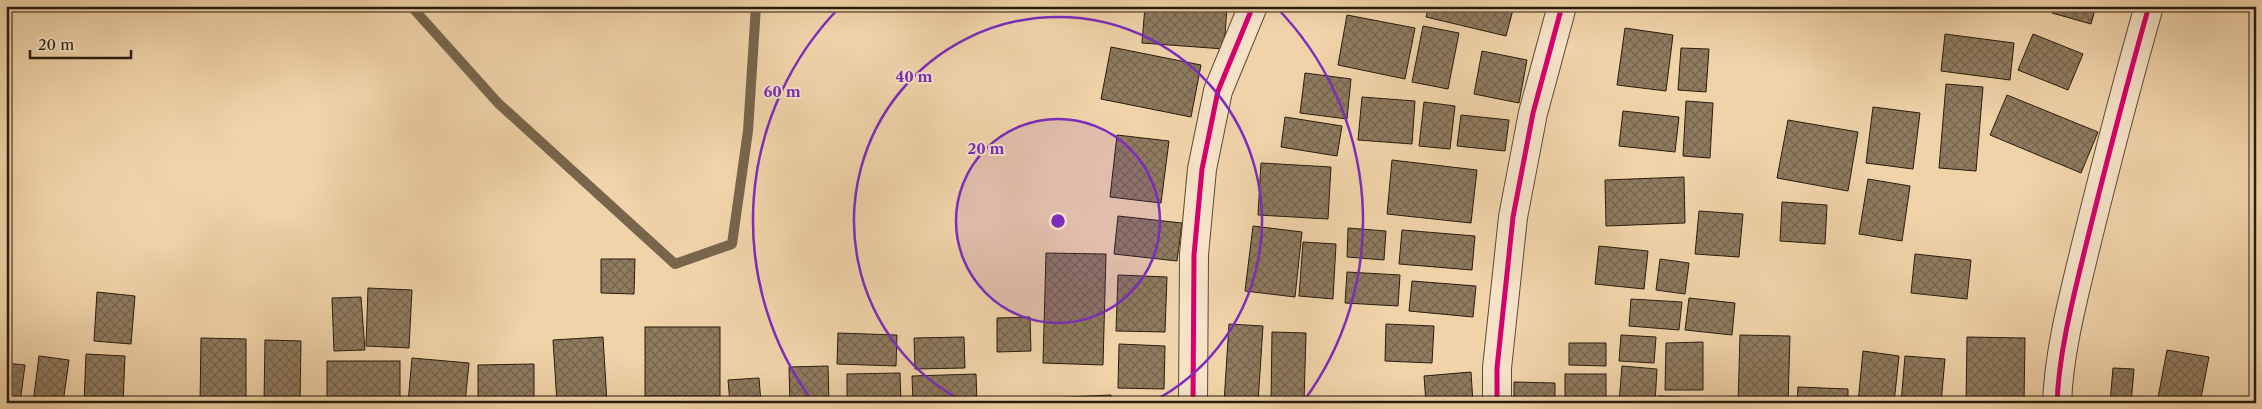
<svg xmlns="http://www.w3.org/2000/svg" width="2262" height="409" font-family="'Libre Caslon Text',serif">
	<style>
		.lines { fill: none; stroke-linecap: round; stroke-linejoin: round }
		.stream { stroke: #78654c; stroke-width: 10 }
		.building { fill: url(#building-cross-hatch); stroke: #291c0f }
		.street-casing { stroke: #5b4a36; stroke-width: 30 }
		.street { stroke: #f5e2c7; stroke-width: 28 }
		.cycleway-casing { stroke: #f5e2c7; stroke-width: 8 }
		.cycleway { stroke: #d6006c; stroke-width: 5 }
		.ring { fill: none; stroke: #7b2cbf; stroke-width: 2.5 }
		.centre { fill: #7b2cbf; stroke: #f5e2c7; stroke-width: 2.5 }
		.ring-label { font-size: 15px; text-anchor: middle; font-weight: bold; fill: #7b2cbf; stroke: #f5e2c7; stroke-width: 4; stroke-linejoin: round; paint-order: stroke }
	</style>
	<defs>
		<pattern id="building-cross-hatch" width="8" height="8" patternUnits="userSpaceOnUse" patternTransform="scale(1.25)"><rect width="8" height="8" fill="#907b5f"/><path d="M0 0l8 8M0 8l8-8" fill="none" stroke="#76644d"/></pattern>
	</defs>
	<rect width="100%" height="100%" fill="#f0d3a9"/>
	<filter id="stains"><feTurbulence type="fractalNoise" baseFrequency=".004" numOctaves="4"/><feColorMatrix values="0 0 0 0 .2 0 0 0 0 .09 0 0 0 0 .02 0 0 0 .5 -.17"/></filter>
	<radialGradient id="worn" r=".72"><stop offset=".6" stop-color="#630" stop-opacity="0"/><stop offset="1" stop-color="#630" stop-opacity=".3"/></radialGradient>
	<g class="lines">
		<!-- stream -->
		<path class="stream" d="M 411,6 L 498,103 L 675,264 L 732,244 L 748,131 L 756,6"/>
	</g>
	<!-- building -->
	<g class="building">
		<path d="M 1145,6 L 1227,6 L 1224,49 L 1142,43 Z"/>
		<path d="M 1429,6 L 1514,6 L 1506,36 L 1426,17 Z"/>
		<path d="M 2054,6 L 2096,6 L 2091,24 L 2052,13 Z"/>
		<path d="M 1347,15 L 1415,28 L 1405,79 L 1338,65 Z"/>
		<path d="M 1423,26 L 1459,33 L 1448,89 L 1412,82 Z"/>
		<path d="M 1625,28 L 1673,35 L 1666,91 L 1617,85 Z"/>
		<path d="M 1945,34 L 2014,43 L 2010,80 L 1941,71 Z"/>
		<path d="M 2033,34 L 2083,54 L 2068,90 L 2018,70 Z"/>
		<path d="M 1111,47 L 1201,65 L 1191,117 L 1101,99 Z"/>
		<path d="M 1681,48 L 1709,49 L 1706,92 L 1678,90 Z"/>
		<path d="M 1482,51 L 1527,60 L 1519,103 L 1474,94 Z"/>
		<path d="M 1305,73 L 1351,79 L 1347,119 L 1300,113 Z"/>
		<path d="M 1946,84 L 1983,87 L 1976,171 L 1939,168 Z"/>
		<path d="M 2007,95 L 2098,132 L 2081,173 L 1990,135 Z"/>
		<path d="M 1362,97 L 1415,101 L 1412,144 L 1358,140 Z"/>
		<path d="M 1686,101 L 1713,103 L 1710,158 L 1683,156 Z"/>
		<path d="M 1424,102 L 1455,106 L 1450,149 L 1419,146 Z"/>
		<path d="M 1873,107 L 1920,113 L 1913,169 L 1866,163 Z"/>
		<path d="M 1623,111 L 1679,117 L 1675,152 L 1619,146 Z"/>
		<path d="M 1461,115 L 1509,120 L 1505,151 L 1457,146 Z"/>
		<path d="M 1285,117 L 1342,126 L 1337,156 L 1281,147 Z"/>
		<path d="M 1788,120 L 1858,132 L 1848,191 L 1777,178 Z"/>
		<path d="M 1117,135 L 1169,141 L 1161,203 L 1110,197 Z"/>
		<path d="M 1392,160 L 1477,170 L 1471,223 L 1387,214 Z"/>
		<path d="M 1261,163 L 1331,167 L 1328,219 L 1258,215 Z"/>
		<path d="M 1684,177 L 1685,223 L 1606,226 L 1605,180 Z"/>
		<path d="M 1868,179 L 1910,186 L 1902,241 L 1859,234 Z"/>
		<path d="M 1782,202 L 1827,205 L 1825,244 L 1780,241 Z"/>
		<path d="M 1699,211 L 1743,214 L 1739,257 L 1695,254 Z"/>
		<path d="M 1118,216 L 1182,223 L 1177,261 L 1114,254 Z"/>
		<path d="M 1253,226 L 1302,232 L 1295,297 L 1245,291 Z"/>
		<path d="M 1348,228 L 1386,231 L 1384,260 L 1347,257 Z"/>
		<path d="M 1402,230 L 1475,236 L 1472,270 L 1399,264 Z"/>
		<path d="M 1303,242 L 1336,244 L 1333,299 L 1299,296 Z"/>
		<path d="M 1599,246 L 1648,251 L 1644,289 L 1595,284 Z"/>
		<path d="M 1046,253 L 1106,254 L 1103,365 L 1043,363 Z"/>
		<path d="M 1915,254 L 1971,260 L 1967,299 L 1911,293 Z"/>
		<path d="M 601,259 L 635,259 L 634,294 L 601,293 Z"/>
		<path d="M 1660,259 L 1689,263 L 1685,294 L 1656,290 Z"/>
		<path d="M 1347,272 L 1400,275 L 1398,306 L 1345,303 Z"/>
		<path d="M 1118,275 L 1167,277 L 1165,332 L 1116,331 Z"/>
		<path d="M 1412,281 L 1476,286 L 1473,317 L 1409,311 Z"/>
		<path d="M 368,288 L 412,290 L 409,348 L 366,346 Z"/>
		<path d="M 97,292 L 135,296 L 131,344 L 94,341 Z"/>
		<path d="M 361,297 L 365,350 L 334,351 L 332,298 Z"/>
		<path d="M 1689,298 L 1735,303 L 1732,335 L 1685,330 Z"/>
		<path d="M 1631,299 L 1682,302 L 1679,330 L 1629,326 Z"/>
		<path d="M 1030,317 L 1031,351 L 997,352 L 997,318 Z"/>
		<path d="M 1229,324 L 1263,326 L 1258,403 L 1224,403 Z"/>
		<path d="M 1386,324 L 1434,326 L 1432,363 L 1385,361 Z"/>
		<rect x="645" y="327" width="75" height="69"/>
		<path d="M 1272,332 L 1306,333 L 1304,403 L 1271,403 Z"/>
		<path d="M 838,333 L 897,335 L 896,366 L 837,364 Z"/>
		<path d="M 1621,335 L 1656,337 L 1654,363 L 1619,361 Z"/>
		<path d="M 1740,335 L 1790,336 L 1788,403 L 1738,403 Z"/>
		<path d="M 603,337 L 607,403 L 557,403 L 553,340 Z"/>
		<path d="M 964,337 L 965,368 L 915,369 L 914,338 Z"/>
		<path d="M 1967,337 L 2025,338 L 2024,403 L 1966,403 Z"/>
		<path d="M 201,338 L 246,339 L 246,403 L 200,403 Z"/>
		<path d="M 265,340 L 301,341 L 300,403 L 264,403 Z"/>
		<path d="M 1703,342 L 1703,390 L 1665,390 L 1666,343 Z"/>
		<path d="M 1569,343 L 1606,343 L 1606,366 L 1569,365 Z"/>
		<path d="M 1119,344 L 1165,346 L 1164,389 L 1118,388 Z"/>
		<path d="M 2167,350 L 2209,357 L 2200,403 L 2157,403 Z"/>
		<path d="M 1863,351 L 1899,356 L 1894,403 L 1858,403 Z"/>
		<path d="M 86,354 L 125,356 L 123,403 L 84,403 Z"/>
		<path d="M 39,356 L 69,360 L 63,403 L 33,403 Z"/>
		<path d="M 1905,356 L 1945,359 L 1941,403 L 1901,403 Z"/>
		<path d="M 412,358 L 469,363 L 465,403 L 408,403 Z"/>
		<rect x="327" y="361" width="73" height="42"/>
		<path d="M 6,363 L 25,365 L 20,403 L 6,403 Z"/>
		<path d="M 534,364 L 534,403 L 478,403 L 478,365 Z"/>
		<path d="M 828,366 L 829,403 L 790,403 L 789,367 Z"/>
		<path d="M 1622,366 L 1657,369 L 1655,403 L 1619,403 Z"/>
		<path d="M 2113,368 L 2134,369 L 2131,403 L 2110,403 Z"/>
		<path d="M 1471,372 L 1473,403 L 1426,403 L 1424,376 Z"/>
		<path d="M 900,373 L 901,403 L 847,403 L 847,374 Z"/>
		<path d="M 976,374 L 977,403 L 913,403 L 912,376 Z"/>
		<rect x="1565" y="374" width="41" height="25"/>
		<path d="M 759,378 L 761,403 L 730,403 L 728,380 Z"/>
		<path d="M 1514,382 L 1555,383 L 1555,403 L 1514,403 Z"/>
		<path d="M 1798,387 L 1848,389 L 1848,403 L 1797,403 Z"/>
		<path d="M 1111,395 L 1111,403 L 982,403 L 982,401 Z"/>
		<path d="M 1659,396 L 1700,398 L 1699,403 L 1659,403 Z"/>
		<path d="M 1413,397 L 1413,403 L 1359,403 L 1359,399 Z"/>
		<rect x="1118" y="401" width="66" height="2"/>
	</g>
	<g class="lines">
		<!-- street casing -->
		<g class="street-casing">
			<g id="street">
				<path d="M 1193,403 L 1194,255 L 1202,169 L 1218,91 L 1253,6"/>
				<path d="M 1497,403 L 1497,368 L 1513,217 L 1533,113 L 1562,6"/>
				<path d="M 2057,403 C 2059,351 2073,299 2085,249 C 2105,168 2126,87 2149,6"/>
			</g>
		</g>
		<!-- street -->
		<use href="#street" class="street"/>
		<!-- cycleway casing -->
		<g class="cycleway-casing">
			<g id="cycleway">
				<path d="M 1193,403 L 1194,255 L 1202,169 L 1218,91 L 1253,6"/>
				<path d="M 1497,403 L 1497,368 L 1513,217 L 1533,113 L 1562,6"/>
				<path d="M 2057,403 C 2059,351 2073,299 2085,249 C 2105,168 2126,87 2149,6"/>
			</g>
		</g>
		<!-- cycleway -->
		<use href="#cycleway" class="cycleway"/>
	</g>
	<!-- distance rings -->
	<circle cx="1058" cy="221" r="102" fill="#7b2cbf" fill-opacity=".12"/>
	<g class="ring">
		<circle cx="1058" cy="221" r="102"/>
		<path d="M964 402A204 204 0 1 1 1152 402"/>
		<path d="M813 402A305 305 0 0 1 840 7M1276 7A305 305 0 0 1 1303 402"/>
	</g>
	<circle cx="1058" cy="221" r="8" class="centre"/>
	<g class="ring-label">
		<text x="914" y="82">40 m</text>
		<text x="782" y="97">60 m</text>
		<text x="986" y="154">20 m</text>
	</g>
	<!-- margin -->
	<rect width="2262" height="409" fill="none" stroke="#f0d3a9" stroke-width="25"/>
	<rect x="8" y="8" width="2247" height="394" fill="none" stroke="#291c0f" stroke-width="2.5"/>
	<rect x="12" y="12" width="2237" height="384" fill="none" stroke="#291c0f"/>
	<!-- scale -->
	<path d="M30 50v8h101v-8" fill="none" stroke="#291c0f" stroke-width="2.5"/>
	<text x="38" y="50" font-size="15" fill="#291c0f" stroke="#f5e2c7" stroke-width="4" paint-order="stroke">20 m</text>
	<rect width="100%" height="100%" filter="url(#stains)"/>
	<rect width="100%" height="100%" fill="url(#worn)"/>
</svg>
